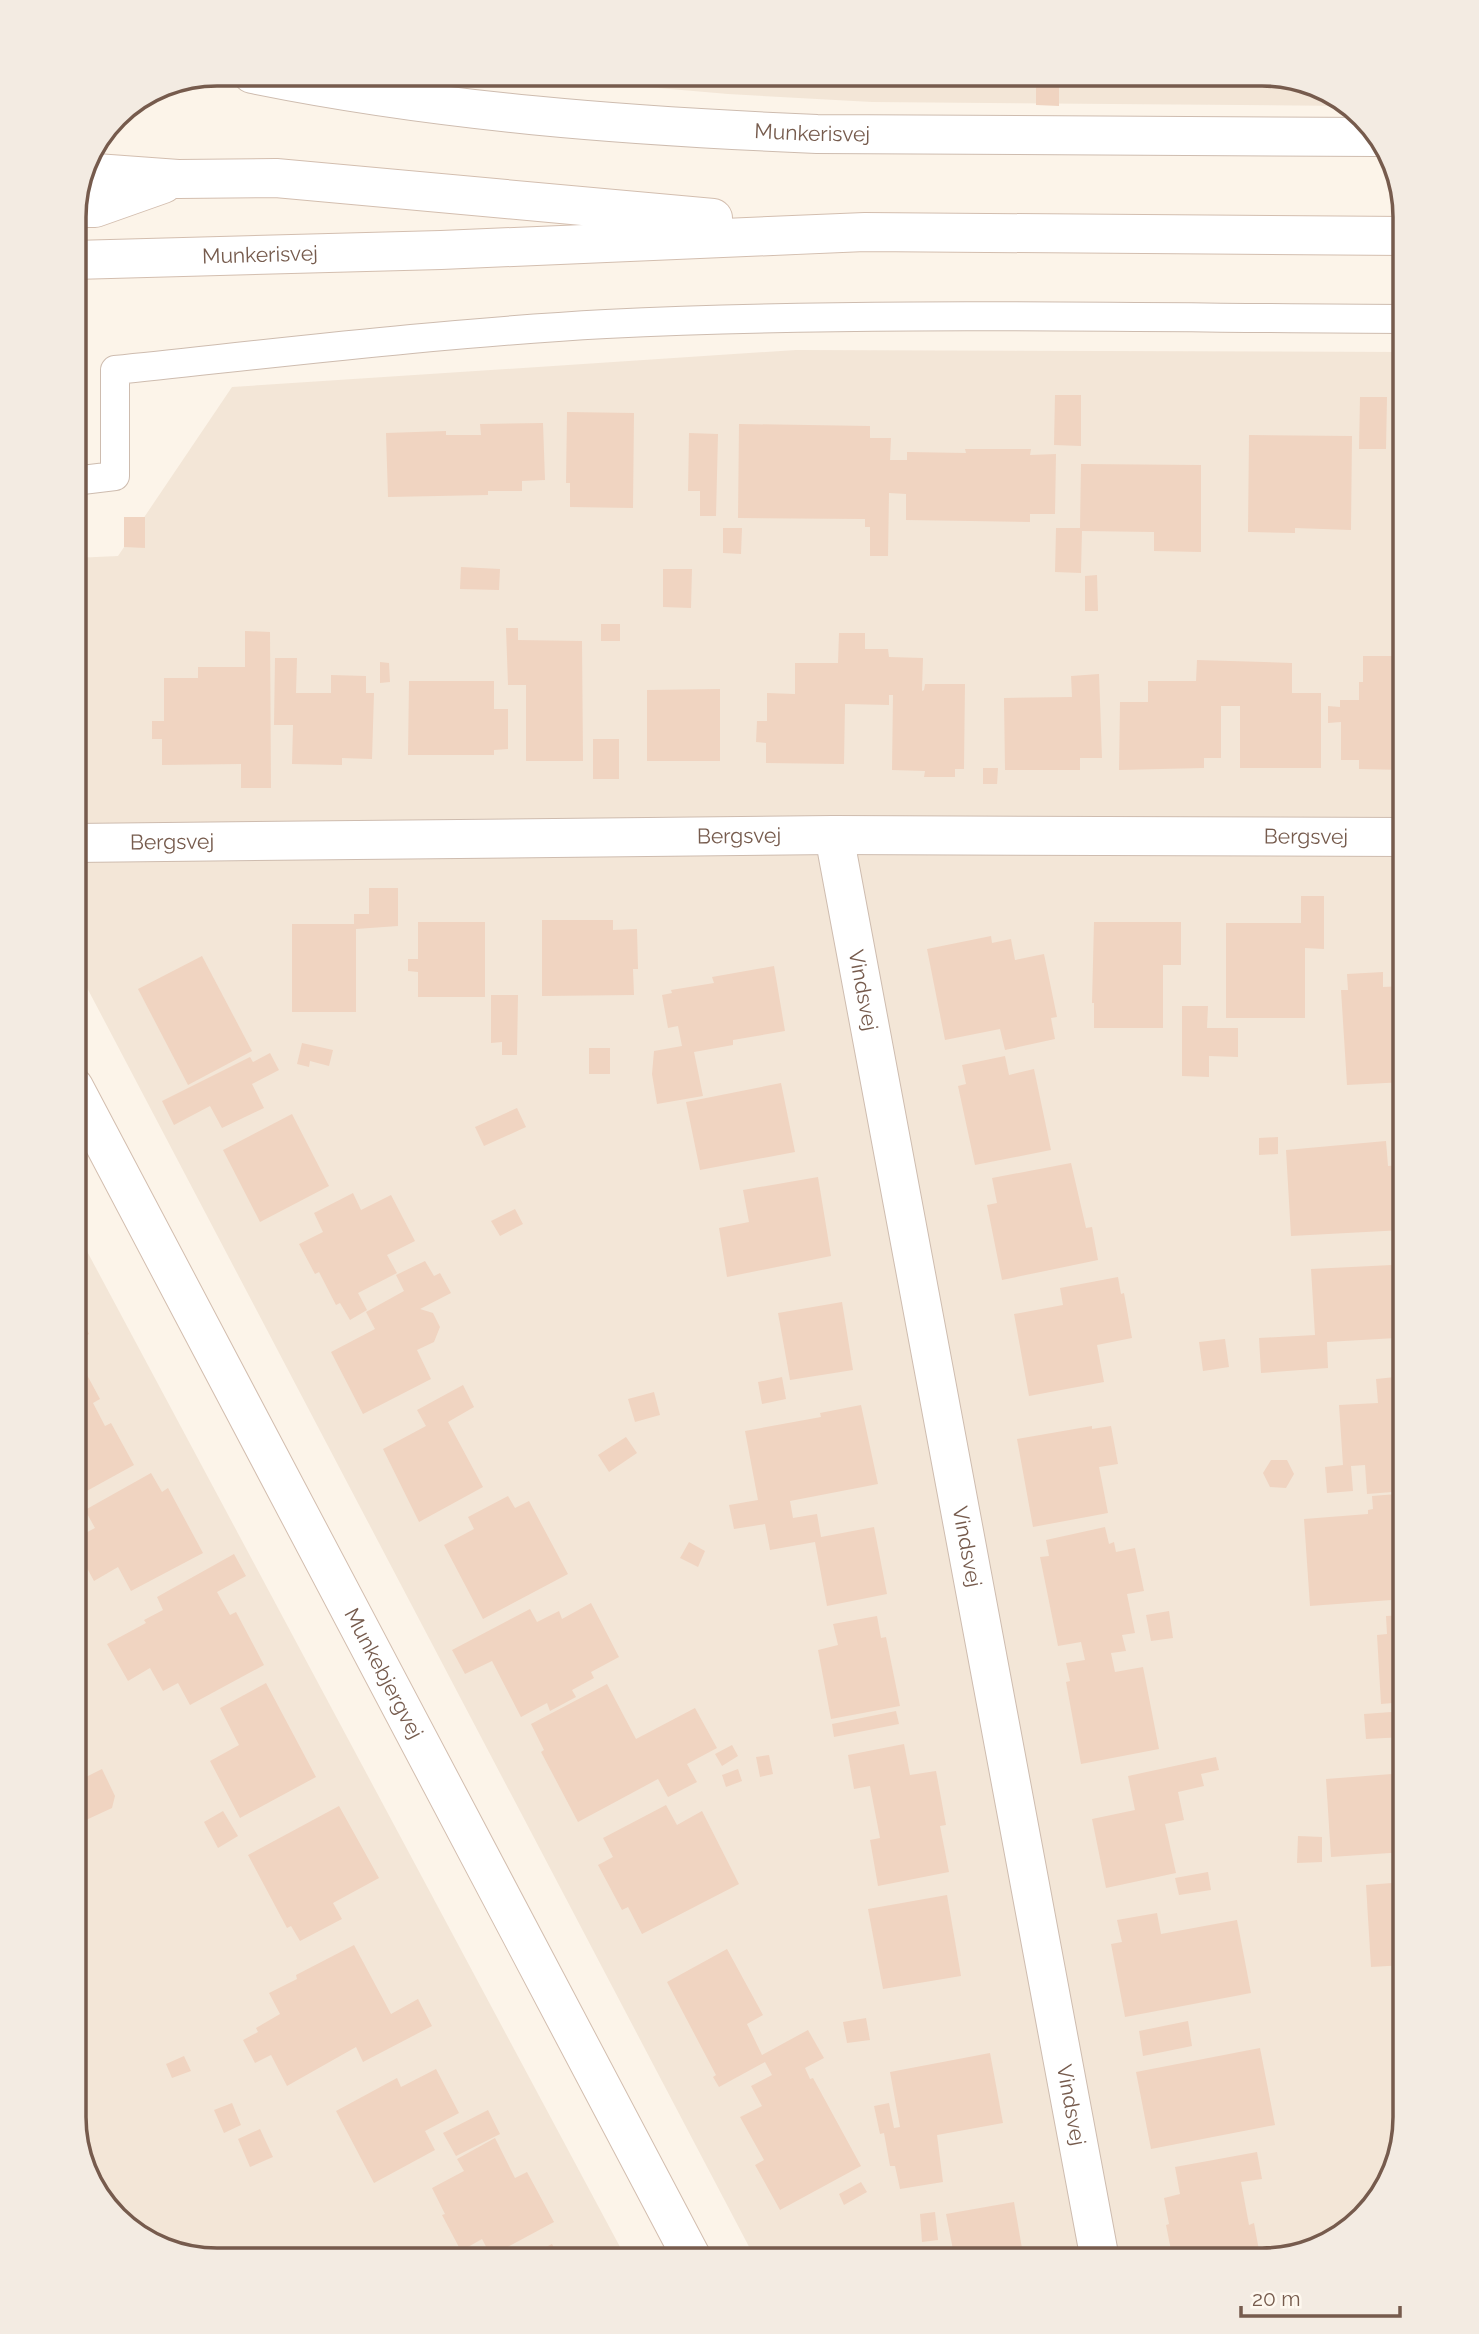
<svg xmlns="http://www.w3.org/2000/svg" width="1479" height="2334" font-family="Raleway,sans-serif">
	<style>
		.residential { fill: #f3e6d7 }
		.building { fill: #f0d4c1 }
		.lines { fill: none; stroke-linecap: round; stroke-linejoin: round }
		.lane-casing { stroke: #cebcaf; stroke-width: 30 }
		.street-casing { stroke: #cebcaf; stroke-width: 40 }
		.secondary-casing { stroke: #d3beaf; stroke-width: 40 }
		.path { stroke: #d6b7a4; stroke-width: 4.5; stroke-dasharray: 2 5; stroke-linecap: butt }
		.lane { stroke: #fff; stroke-width: 28 }
		.street { stroke: #fff; stroke-width: 38 }
		.secondary { stroke: #fff; stroke-width: 38 }
		.labels { text-anchor: middle; stroke-width: 6; stroke-linejoin: round; paint-order: stroke }
		.street-label { font-size: 21px; fill: #765b4d; stroke: #fef8ef }
		.rim { fill: none; stroke: #765b4d; stroke-width: 3.5 }
	</style>
	<rect width="100%" height="100%" fill="#fcf4e9"/>
	<!-- residential -->
	<g class="residential">
		<path d="M 496,74 L 1272,74 L 1342,98 L 1350,106 L 872,102 L 728,94 Z"/>
		<path d="M 796,350 L 1405,352 L 1405,2118 L 1386,2189 L 1326,2246 L 1262,2260 L 756,2260 L 74,963 L 74,558 L 118,556 L 232,387 Z"/>
		<path d="M 74,1227 L 627,2260 L 208,2260 L 137,2237 L 88,2181 L 74,2117 Z"/>
	</g>
	<!-- building -->
	<g class="building">
		<path d="M 1036,74 L 1059,74 L 1059,106 L 1036,105 Z"/>
		<path d="M 1055,395 L 1081,395 L 1081,446 L 1054,445 Z"/>
		<path d="M 1360,397 L 1387,397 L 1386,449 L 1359,449 Z"/>
		<path d="M 567,412 L 634,413 L 633,508 L 570,507 L 570,483 L 566,483 Z"/>
		<path d="M 543,423 L 545,480 L 522,481 L 522,491 L 488,491 L 488,495 L 388,497 L 386,433 L 446,431 L 446,435 L 481,435 L 480,424 Z"/>
		<path d="M 739,424 L 870,426 L 870,438 L 891,438 L 890,460 L 907,460 L 907,452 L 966,453 L 965,449 L 1031,449 L 1030,455 L 1056,454 L 1055,514 L 1030,514 L 1030,522 L 906,520 L 906,494 L 889,493 L 888,556 L 870,556 L 870,527 L 865,527 L 865,519 L 738,518 Z"/>
		<path d="M 689,433 L 718,434 L 716,516 L 700,516 L 700,491 L 688,491 Z"/>
		<path d="M 1249,435 L 1352,436 L 1351,530 L 1295,528 L 1295,533 L 1248,532 Z"/>
		<path d="M 74,455 L 87,529 L 74,531 Z"/>
		<path d="M 1081,464 L 1201,465 L 1201,552 L 1154,551 L 1154,532 L 1082,531 L 1081,573 L 1055,572 L 1056,528 L 1080,528 Z"/>
		<path d="M 124,517 L 145,517 L 145,548 L 124,547 Z"/>
		<path d="M 723,528 L 742,528 L 741,554 L 723,553 Z"/>
		<path d="M 461,567 L 500,569 L 499,590 L 460,589 Z"/>
		<path d="M 663,569 L 692,569 L 691,608 L 663,607 Z"/>
		<path d="M 1097,575 L 1098,611 L 1085,611 L 1085,576 Z"/>
		<rect x="601" y="624" width="19" height="17"/>
		<path d="M 506,628 L 518,628 L 518,640 L 582,641 L 583,761 L 526,761 L 526,685 L 508,685 Z"/>
		<path d="M 245,631 L 270,632 L 271,788 L 241,788 L 241,764 L 162,765 L 162,739 L 152,739 L 152,721 L 164,721 L 164,678 L 198,678 L 198,667 L 245,667 Z"/>
		<path d="M 839,633 L 865,633 L 865,649 L 888,649 L 889,657 L 923,658 L 922,691 L 924,690 L 925,684 L 965,684 L 964,769 L 955,769 L 955,777 L 924,777 L 925,771 L 892,770 L 893,695 L 889,695 L 889,705 L 845,704 L 844,764 L 766,763 L 766,743 L 756,742 L 757,721 L 767,721 L 767,693 L 795,694 L 795,663 L 838,663 Z"/>
		<path d="M 1363,656 L 1405,656 L 1405,770 L 1359,769 L 1359,760 L 1341,760 L 1341,722 L 1328,723 L 1328,706 L 1340,707 L 1340,700 L 1359,700 L 1359,682 L 1363,682 Z"/>
		<path d="M 275,658 L 297,658 L 296,693 L 331,693 L 331,675 L 366,676 L 366,693 L 374,693 L 372,759 L 342,758 L 342,765 L 292,764 L 293,725 L 274,725 Z"/>
		<path d="M 1197,660 L 1292,663 L 1292,693 L 1321,693 L 1321,768 L 1240,768 L 1240,706 L 1221,706 L 1221,758 L 1204,758 L 1204,768 L 1119,770 L 1120,702 L 1148,702 L 1148,681 L 1196,681 Z"/>
		<path d="M 380,662 L 389,663 L 390,682 L 380,683 Z"/>
		<path d="M 1099,674 L 1102,758 L 1080,758 L 1080,770 L 1005,770 L 1004,698 L 1072,697 L 1071,676 Z"/>
		<path d="M 74,681 L 85,703 L 74,709 Z"/>
		<path d="M 409,681 L 494,681 L 494,709 L 508,709 L 508,749 L 494,750 L 494,755 L 408,755 Z"/>
		<path d="M 720,689 L 720,761 L 647,761 L 647,690 Z"/>
		<rect x="593" y="739" width="26" height="40"/>
		<path d="M 983,768 L 998,768 L 997,784 L 983,784 Z"/>
		<path d="M 369,888 L 398,888 L 398,926 L 356,929 L 356,1012 L 292,1012 L 292,924 L 354,924 L 354,914 L 369,914 Z"/>
		<path d="M 1301,896 L 1324,896 L 1324,949 L 1305,948 L 1305,1018 L 1226,1018 L 1226,923 L 1301,923 Z"/>
		<path d="M 542,920 L 613,920 L 613,930 L 637,929 L 638,969 L 633,969 L 634,995 L 542,996 Z"/>
		<path d="M 418,922 L 485,922 L 485,997 L 418,997 L 418,972 L 408,971 L 408,959 L 418,959 Z"/>
		<path d="M 1094,922 L 1181,922 L 1181,965 L 1163,965 L 1163,1028 L 1094,1028 L 1094,1003 L 1092,1003 Z"/>
		<path d="M 991,936 L 992,943 L 1011,939 L 1015,960 L 1044,954 L 1057,1017 L 1051,1018 L 1055,1039 L 1005,1050 L 1000,1029 L 945,1040 L 927,949 Z"/>
		<path d="M 202,956 L 252,1051 L 188,1085 L 138,989 Z"/>
		<path d="M 774,966 L 785,1031 L 733,1040 L 733,1045 L 694,1052 L 703,1096 L 657,1104 L 652,1074 L 654,1051 L 682,1046 L 678,1026 L 668,1028 L 662,995 L 672,993 L 671,990 L 714,983 L 712,977 Z"/>
		<path d="M 1383,972 L 1383,987 L 1405,986 L 1405,1082 L 1347,1085 L 1341,990 L 1348,990 L 1347,974 Z"/>
		<path d="M 491,995 L 518,995 L 517,1055 L 502,1055 L 502,1042 L 491,1043 Z"/>
		<path d="M 1182,1006 L 1208,1006 L 1207,1028 L 1238,1028 L 1238,1057 L 1209,1056 L 1209,1077 L 1182,1076 Z"/>
		<path d="M 302,1043 L 333,1050 L 329,1066 L 310,1061 L 309,1067 L 297,1064 Z"/>
		<rect x="589" y="1048" width="21" height="26"/>
		<path d="M 270,1053 L 279,1070 L 252,1084 L 264,1108 L 222,1128 L 210,1106 L 174,1125 L 162,1101 L 250,1057 L 253,1062 Z"/>
		<path d="M 1005,1056 L 1009,1075 L 1034,1069 L 1051,1150 L 975,1165 L 958,1086 L 966,1084 L 962,1065 Z"/>
		<path d="M 781,1083 L 795,1152 L 700,1170 L 686,1102 Z"/>
		<path d="M 517,1108 L 526,1127 L 484,1146 L 475,1127 Z"/>
		<path d="M 292,1114 L 329,1186 L 260,1222 L 223,1150 Z"/>
		<path d="M 1278,1137 L 1278,1154 L 1259,1155 L 1259,1138 Z"/>
		<path d="M 1386,1141 L 1388,1166 L 1400,1165 L 1403,1230 L 1291,1236 L 1286,1150 Z"/>
		<path d="M 1071,1163 L 1086,1228 L 1092,1227 L 1098,1260 L 1002,1280 L 987,1205 L 997,1203 L 992,1178 Z"/>
		<path d="M 818,1177 L 831,1256 L 727,1277 L 719,1228 L 749,1222 L 743,1190 Z"/>
		<path d="M 353,1193 L 361,1210 L 391,1195 L 415,1241 L 387,1255 L 397,1273 L 358,1293 L 367,1310 L 350,1320 L 340,1303 L 336,1305 L 319,1272 L 315,1274 L 299,1244 L 323,1232 L 314,1213 Z"/>
		<path d="M 515,1209 L 523,1224 L 500,1236 L 491,1221 Z"/>
		<path d="M 425,1261 L 434,1276 L 440,1273 L 451,1293 L 420,1309 L 433,1313 L 440,1327 L 434,1342 L 417,1350 L 431,1379 L 363,1414 L 331,1352 L 375,1329 L 366,1312 L 404,1291 L 396,1275 Z"/>
		<path d="M 1392,1265 L 1396,1338 L 1327,1342 L 1328,1368 L 1261,1373 L 1259,1338 L 1315,1335 L 1311,1269 Z"/>
		<path d="M 1118,1277 L 1121,1294 L 1124,1293 L 1132,1338 L 1097,1345 L 1104,1382 L 1029,1396 L 1014,1314 L 1063,1305 L 1060,1288 Z"/>
		<path d="M 842,1302 L 853,1370 L 790,1380 L 778,1313 Z"/>
		<path d="M 74,1305 L 89,1334 L 74,1342 Z"/>
		<path d="M 1225,1339 L 1229,1367 L 1203,1371 L 1199,1342 Z"/>
		<path d="M 87,1375 L 100,1399 L 93,1403 L 105,1426 L 111,1423 L 134,1465 L 74,1498 L 74,1382 Z"/>
		<path d="M 1405,1376 L 1405,1491 L 1367,1494 L 1365,1465 L 1351,1466 L 1353,1491 L 1327,1493 L 1325,1467 L 1343,1465 L 1339,1405 L 1378,1403 L 1376,1379 Z"/>
		<path d="M 782,1377 L 786,1399 L 762,1404 L 758,1382 Z"/>
		<path d="M 463,1385 L 474,1407 L 448,1422 L 483,1487 L 419,1522 L 383,1449 L 426,1426 L 417,1410 Z"/>
		<path d="M 654,1392 L 660,1415 L 635,1422 L 628,1399 Z"/>
		<path d="M 861,1405 L 878,1484 L 790,1501 L 793,1518 L 817,1514 L 821,1537 L 874,1527 L 887,1594 L 827,1606 L 815,1542 L 770,1550 L 765,1524 L 734,1529 L 729,1505 L 758,1500 L 745,1431 L 821,1417 L 820,1413 Z"/>
		<path d="M 1092,1426 L 1092,1429 L 1111,1426 L 1118,1464 L 1099,1467 L 1108,1513 L 1033,1527 L 1017,1439 Z"/>
		<path d="M 626,1437 L 637,1453 L 609,1472 L 598,1455 Z"/>
		<path d="M 1271,1460 L 1287,1460 L 1294,1474 L 1286,1488 L 1270,1487 L 1263,1473 Z"/>
		<path d="M 151,1473 L 162,1492 L 168,1488 L 203,1553 L 131,1591 L 118,1567 L 94,1581 L 74,1544 L 74,1539 L 95,1528 L 85,1510 Z"/>
		<path d="M 1397,1494 L 1397,1507 L 1405,1507 L 1405,1599 L 1310,1606 L 1304,1519 L 1368,1514 L 1368,1510 L 1373,1509 L 1372,1496 Z"/>
		<path d="M 508,1496 L 515,1508 L 529,1501 L 568,1574 L 483,1619 L 444,1545 L 474,1529 L 468,1517 Z"/>
		<path d="M 1105,1527 L 1109,1544 L 1114,1542 L 1116,1552 L 1135,1548 L 1144,1591 L 1127,1594 L 1135,1633 L 1122,1635 L 1126,1651 L 1111,1653 L 1115,1672 L 1143,1667 L 1159,1749 L 1081,1764 L 1066,1682 L 1070,1681 L 1066,1663 L 1085,1660 L 1081,1642 L 1058,1646 L 1040,1557 L 1049,1556 L 1046,1540 Z"/>
		<path d="M 689,1542 L 705,1551 L 698,1567 L 680,1558 Z"/>
		<path d="M 234,1554 L 246,1576 L 217,1592 L 230,1615 L 236,1612 L 264,1665 L 190,1705 L 178,1683 L 163,1691 L 150,1668 L 128,1681 L 107,1644 L 146,1623 L 144,1620 L 163,1610 L 157,1597 Z"/>
		<path d="M 591,1603 L 619,1657 L 591,1672 L 594,1678 L 572,1690 L 576,1697 L 550,1711 L 547,1703 L 521,1717 L 492,1661 L 465,1674 L 452,1650 L 530,1609 L 537,1622 L 559,1611 L 562,1619 Z"/>
		<path d="M 1169,1611 L 1173,1638 L 1151,1641 L 1146,1615 Z"/>
		<path d="M 1405,1615 L 1405,1702 L 1381,1704 L 1377,1635 L 1387,1634 L 1386,1616 Z"/>
		<path d="M 877,1616 L 881,1638 L 886,1637 L 900,1706 L 831,1719 L 818,1650 L 838,1645 L 833,1624 Z"/>
		<path d="M 266,1683 L 316,1777 L 240,1818 L 210,1761 L 239,1745 L 220,1708 Z"/>
		<path d="M 607,1684 L 636,1739 L 695,1708 L 717,1748 L 687,1764 L 697,1782 L 668,1797 L 658,1779 L 578,1822 L 541,1752 L 544,1750 L 531,1724 Z"/>
		<path d="M 896,1711 L 899,1724 L 834,1737 L 832,1724 Z"/>
		<path d="M 1405,1711 L 1405,1737 L 1366,1739 L 1364,1714 Z"/>
		<path d="M 904,1744 L 910,1775 L 936,1771 L 946,1825 L 940,1826 L 949,1872 L 878,1886 L 870,1840 L 880,1838 L 870,1786 L 854,1789 L 848,1755 Z"/>
		<path d="M 732,1745 L 738,1756 L 722,1766 L 715,1754 Z"/>
		<path d="M 769,1755 L 773,1774 L 760,1777 L 756,1757 Z"/>
		<path d="M 1216,1757 L 1219,1770 L 1201,1774 L 1204,1786 L 1178,1792 L 1184,1820 L 1165,1824 L 1176,1873 L 1106,1888 L 1092,1819 L 1135,1810 L 1128,1776 Z"/>
		<path d="M 102,1769 L 115,1796 L 112,1808 L 86,1820 L 74,1795 L 74,1783 Z"/>
		<path d="M 738,1769 L 742,1781 L 726,1787 L 722,1775 Z"/>
		<path d="M 1405,1773 L 1405,1852 L 1331,1857 L 1326,1779 Z"/>
		<path d="M 666,1805 L 677,1825 L 702,1811 L 739,1884 L 642,1934 L 628,1907 L 622,1910 L 598,1865 L 613,1857 L 603,1838 Z"/>
		<path d="M 339,1806 L 379,1878 L 333,1903 L 342,1919 L 300,1941 L 291,1926 L 287,1928 L 248,1855 Z"/>
		<path d="M 223,1811 L 238,1836 L 218,1848 L 204,1822 Z"/>
		<path d="M 1298,1836 L 1322,1837 L 1322,1862 L 1297,1863 Z"/>
		<path d="M 1208,1872 L 1211,1890 L 1179,1895 L 1175,1878 Z"/>
		<path d="M 1405,1882 L 1405,1965 L 1371,1967 L 1366,1885 Z"/>
		<path d="M 947,1895 L 961,1976 L 883,1989 L 868,1909 Z"/>
		<path d="M 1157,1913 L 1161,1934 L 1237,1920 L 1251,1993 L 1125,2017 L 1111,1944 L 1122,1942 L 1117,1920 Z"/>
		<path d="M 354,1945 L 391,2014 L 418,1999 L 432,2026 L 363,2062 L 356,2047 L 287,2086 L 271,2055 L 255,2063 L 243,2040 L 258,2032 L 256,2028 L 280,2014 L 269,1993 L 297,1979 L 296,1975 Z"/>
		<path d="M 727,1949 L 763,2015 L 747,2024 L 762,2055 L 808,2030 L 824,2058 L 805,2068 L 810,2079 L 813,2078 L 861,2166 L 780,2210 L 755,2165 L 764,2160 L 740,2117 L 762,2106 L 751,2086 L 772,2075 L 765,2062 L 719,2087 L 713,2077 L 716,2075 L 667,1982 Z"/>
		<path d="M 74,1954 L 80,1969 L 74,1972 Z"/>
		<path d="M 866,2018 L 870,2040 L 847,2043 L 843,2022 Z"/>
		<path d="M 1188,2021 L 1192,2046 L 1143,2056 L 1139,2031 Z"/>
		<path d="M 1396,2030 L 1405,2030 L 1405,2078 L 1399,2078 Z"/>
		<path d="M 1260,2048 L 1275,2125 L 1151,2149 L 1136,2072 Z"/>
		<path d="M 990,2053 L 1003,2123 L 937,2135 L 943,2182 L 900,2189 L 895,2166 L 890,2166 L 884,2133 L 880,2134 L 874,2106 L 889,2103 L 894,2128 L 900,2127 L 890,2072 Z"/>
		<path d="M 184,2056 L 191,2071 L 172,2078 L 166,2064 Z"/>
		<path d="M 436,2069 L 459,2113 L 425,2131 L 435,2150 L 374,2183 L 336,2111 L 397,2078 L 401,2087 Z"/>
		<path d="M 232,2103 L 241,2125 L 224,2133 L 214,2110 Z"/>
		<path d="M 1405,2103 L 1403,2128 L 1395,2128 L 1394,2104 Z"/>
		<path d="M 488,2110 L 500,2134 L 456,2156 L 443,2133 Z"/>
		<path d="M 260,2129 L 273,2157 L 250,2167 L 238,2139 Z"/>
		<path d="M 495,2138 L 515,2178 L 527,2172 L 554,2222 L 491,2256 L 482,2239 L 461,2251 L 442,2215 L 445,2214 L 432,2188 L 464,2171 L 457,2159 Z"/>
		<path d="M 1257,2152 L 1262,2179 L 1241,2182 L 1249,2225 L 1254,2223 L 1260,2256 L 1233,2260 L 1173,2260 L 1166,2225 L 1169,2224 L 1164,2198 L 1180,2194 L 1175,2167 Z"/>
		<path d="M 861,2182 L 867,2192 L 844,2205 L 839,2194 Z"/>
		<path d="M 113,2195 L 122,2219 L 104,2199 Z"/>
		<path d="M 1014,2202 L 1024,2260 L 955,2260 L 946,2214 Z"/>
		<path d="M 935,2212 L 938,2240 L 922,2242 L 920,2214 Z"/>
		<path d="M 552,2244 L 560,2260 L 521,2260 Z"/>
	</g>
	<g class="lines">
		<!-- lane casing -->
		<g class="lane-casing">
			<path id="lane" d="M 74,481 L 115,476 L 115,370 C 278,353 442,333 606,324 C 872,311 1139,318 1405,319"/>
		</g>
		<!-- street casing -->
		<g class="street-casing">
			<g id="street">
				<path id="s1" d="M 252,74 C 438,112 628,126 817,134 L 1377,137"/>
				<path id="s2" d="M 834,835 L 1100,2260"/>
				<path id="s3" d="M 74,843 L 834,835 L 1405,837"/>
			</g>
		</g>
		<!-- secondary casing -->
		<g class="secondary-casing">
			<g id="secondary">
				<path d="M 82,172 L 178,179 L 276,178 L 713,218"/>
				<path d="M 74,208 L 95,208 L 163,184"/>
				<path id="s4" d="M 74,260 L 441,250 L 865,232 L 1405,236"/>
				<path id="s5" d="M 74,1087 L 693,2260"/>
			</g>
		</g>
		<!-- path -->
		<path class="path" d="M 74,338 L 79,338 L 85,343"/>
		<!-- lane -->
		<use href="#lane" class="lane"/>
		<!-- street -->
		<use href="#street" class="street"/>
		<!-- secondary -->
		<use href="#secondary" class="secondary"/>
	</g>
	<g class="labels">
		<!-- street labels -->
		<g class="street-label">
			<text dy="7" stroke="none"><textPath href="#s1" startOffset="564">Munkerisvej</textPath></text>
			<text dy="7" stroke="none"><textPath href="#s4" startOffset="186">Munkerisvej</textPath></text>
			<text dy="7" stroke="none"><textPath href="#s3" startOffset="665">Bergsvej</textPath></text>
			<text dy="7" stroke="none"><textPath href="#s3" startOffset="1232">Bergsvej</textPath></text>
			<text dy="7" stroke="none"><textPath href="#s3" startOffset="98">Bergsvej</textPath></text>
			<text dy="7" stroke="none"><textPath href="#s2" startOffset="158">Vindsvej</textPath></text>
			<text dy="7" stroke="none"><textPath href="#s2" startOffset="724">Vindsvej</textPath></text>
			<text dy="7" stroke="none"><textPath href="#s5" startOffset="663">Munkebjergvej</textPath></text>
			<text dy="7" stroke="none"><textPath href="#s2" startOffset="1292">Vindsvej</textPath></text>
		</g>
	</g>
	<!-- crop -->
	<path d="M0 0H1479V2334H0ZM217 86H1262A131 131 0 0 1 1393 217V2117A131 131 0 0 1 1262 2248H217A131 131 0 0 1 86 2117V217A131 131 0 0 1 217 86Z" fill="#f3ebe2" fill-rule="evenodd"/>
	<path class="rim" d="M217 86H1262A131 131 0 0 1 1393 217V2117A131 131 0 0 1 1262 2248H217A131 131 0 0 1 86 2117V217A131 131 0 0 1 217 86Z"/>
	<!-- scale -->
	<path d="M1241 2306v10h159v-10" fill="none" stroke="#765b4d" stroke-width="3.5"/>
	<text x="1252" y="2306" font-size="21" fill="#765b4d" stroke="#fef8ef" stroke-width="5" paint-order="stroke">20 m</text>
</svg>
